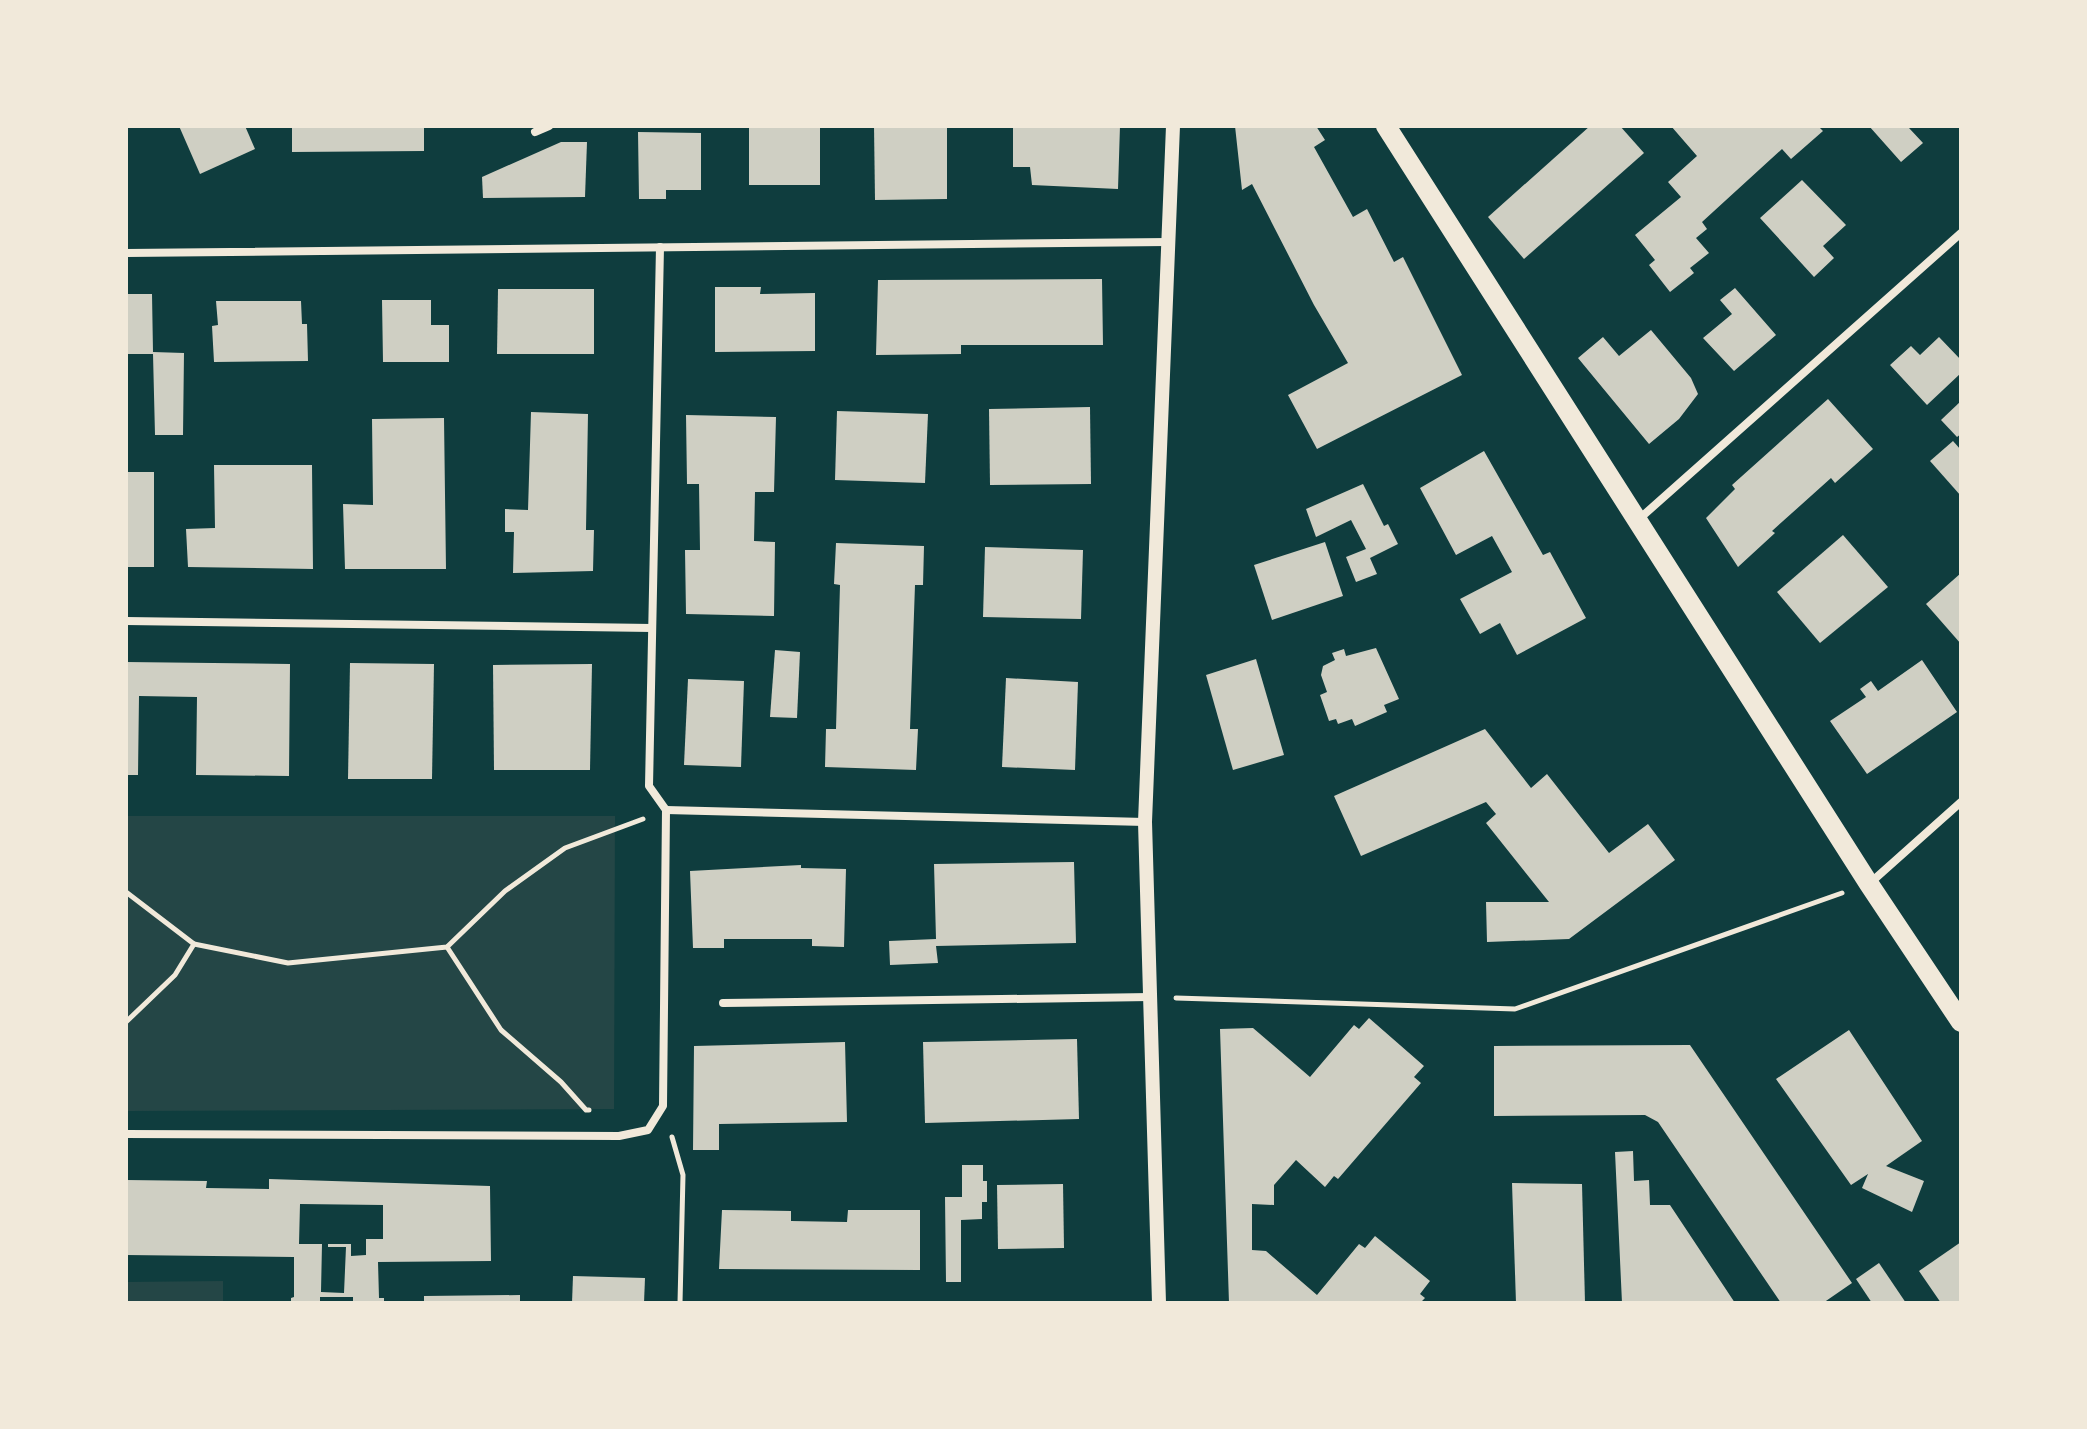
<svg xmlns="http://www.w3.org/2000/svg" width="2087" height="1429" font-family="Poppins,sans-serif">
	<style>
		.green { fill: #244646 }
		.building { fill: #cfcfc3; fill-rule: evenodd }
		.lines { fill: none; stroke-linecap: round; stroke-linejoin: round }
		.path { stroke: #f1e9da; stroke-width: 5 }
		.minor { stroke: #f1e9da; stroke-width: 8 }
		.tertiary { stroke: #f1e9da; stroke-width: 14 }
		.primary { stroke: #f1e9da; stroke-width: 20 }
	</style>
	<rect width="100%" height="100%" fill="#0f3d3e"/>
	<!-- green -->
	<g class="green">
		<path d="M 126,816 L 615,816 L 614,1109 L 126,1111 Z"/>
		<path d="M 223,1281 L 223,1303 L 126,1303 L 126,1282 Z"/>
	</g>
	<!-- building -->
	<g class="building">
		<path d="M 179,126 L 245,126 L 255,149 L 200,174 Z"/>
		<path d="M 292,126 L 424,126 L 424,151 L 292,152 Z"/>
		<rect x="749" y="126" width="71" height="59"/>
		<path d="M 874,126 L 947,126 L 947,199 L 875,200 Z"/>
		<path d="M 1013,126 L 1120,126 L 1118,189 L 1032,185 L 1030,167 L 1013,167 Z"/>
		<path d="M 1235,126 L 1316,126 L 1325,140 L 1314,147 L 1353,217 L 1367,209 L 1394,262 L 1403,257 L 1462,375 L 1317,449 L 1288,395 L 1348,363 L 1314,305 L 1252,184 L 1242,190 Z"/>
		<path d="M 1590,126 L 1620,126 L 1644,153 L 1524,259 L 1488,217 Z"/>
		<path d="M 1671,126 L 1818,126 L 1823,131 L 1791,159 L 1782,149 L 1702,222 L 1707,229 L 1696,238 L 1709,253 L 1690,268 L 1694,273 L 1670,292 L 1649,265 L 1655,260 L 1635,235 L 1681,197 L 1668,182 L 1697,156 Z"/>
		<path d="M 1869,126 L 1912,126 L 1909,128 L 1923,143 L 1901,162 Z"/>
		<path d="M 638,132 L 701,133 L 701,190 L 666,190 L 666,199 L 639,199 Z"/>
		<path d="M 561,142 L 587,142 L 585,197 L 483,198 L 482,177 Z"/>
		<path d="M 1802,180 L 1846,225 L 1823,246 L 1834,258 L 1814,277 L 1760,218 Z"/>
		<path d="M 1102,279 L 1103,345 L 961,345 L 961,354 L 876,355 L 878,280 Z"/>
		<path d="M 715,287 L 761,287 L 760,294 L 815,293 L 815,351 L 715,352 Z"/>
		<path d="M 1735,288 L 1776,335 L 1734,371 L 1703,338 L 1732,314 L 1720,300 Z"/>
		<path d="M 498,289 L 594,289 L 594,354 L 497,354 Z"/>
		<path d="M 126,294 L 152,294 L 153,352 L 184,353 L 183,435 L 155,435 L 153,354 L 126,354 Z"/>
		<path d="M 382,300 L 431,300 L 431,325 L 449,325 L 449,362 L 383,362 Z"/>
		<path d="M 216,301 L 301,301 L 302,324 L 307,324 L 308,361 L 214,362 L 212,326 L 218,325 Z"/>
		<path d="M 1651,330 L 1691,378 L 1698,394 L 1679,419 L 1649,444 L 1578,358 L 1603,337 L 1619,356 Z"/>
		<path d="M 1939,337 L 1961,360 L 1961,373 L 1927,405 L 1890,365 L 1911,346 L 1920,355 Z"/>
		<path d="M 1828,399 L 1873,449 L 1835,483 L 1831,478 L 1772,531 L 1775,533 L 1738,567 L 1706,518 L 1735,489 L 1732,485 Z"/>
		<path d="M 1961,401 L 1961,434 L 1957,437 L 1941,420 Z"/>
		<path d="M 1090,407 L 1091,484 L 990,485 L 989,409 Z"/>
		<path d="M 837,411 L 928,414 L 925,483 L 835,480 Z"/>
		<path d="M 531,412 L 588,414 L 586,530 L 594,530 L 593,571 L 513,573 L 514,532 L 505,532 L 505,509 L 528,510 Z"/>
		<path d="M 686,415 L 776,417 L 774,492 L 755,492 L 754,541 L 775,542 L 774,616 L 686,614 L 685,550 L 700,550 L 699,484 L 687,484 Z"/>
		<path d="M 444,418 L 446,569 L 345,569 L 343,504 L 373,505 L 372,419 Z"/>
		<path d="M 1953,441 L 1961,450 L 1961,496 L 1930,461 Z"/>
		<path d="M 1484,451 L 1543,555 L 1550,552 L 1586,618 L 1517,655 L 1500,623 L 1480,634 L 1460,599 L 1512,572 L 1492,536 L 1456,555 L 1420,488 Z"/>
		<path d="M 214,465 L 312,465 L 313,569 L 188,567 L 186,529 L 215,528 Z"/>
		<rect x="126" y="472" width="28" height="95"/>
		<path d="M 1363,484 L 1384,526 L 1388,524 L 1398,544 L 1370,558 L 1377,574 L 1356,582 L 1346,557 L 1366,549 L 1351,520 L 1316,537 L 1306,509 Z"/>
		<path d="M 1843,535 L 1888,587 L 1820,643 L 1777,592 Z"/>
		<path d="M 1325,542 L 1343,596 L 1272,620 L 1254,565 Z"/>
		<path d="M 836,543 L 924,546 L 923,585 L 915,585 L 910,729 L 918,729 L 916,770 L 825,767 L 826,729 L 836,729 L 840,585 L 834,584 Z"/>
		<path d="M 985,547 L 1083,550 L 1081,619 L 983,617 Z"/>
		<path d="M 1961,573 L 1961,644 L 1926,604 Z"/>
		<path d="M 1376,648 L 1399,699 L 1384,705 L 1387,712 L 1355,726 L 1352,719 L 1338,724 L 1336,719 L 1329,721 L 1320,695 L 1327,692 L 1321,675 L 1323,666 L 1335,660 L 1332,653 L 1344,649 L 1346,656 Z"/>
		<path d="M 775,650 L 800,652 L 797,718 L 770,717 Z"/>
		<path d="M 1256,659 L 1284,755 L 1233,770 L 1206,675 Z"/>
		<path d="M 1922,660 L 1957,712 L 1867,774 L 1830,721 L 1866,697 L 1860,689 L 1871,681 L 1878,691 Z"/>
		<path d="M 126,662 L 290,664 L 289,776 L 196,775 L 197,697 L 139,696 L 138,775 L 126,775 Z"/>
		<path d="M 350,663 L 434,664 L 432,779 L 348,779 Z"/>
		<path d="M 592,664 L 590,770 L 494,770 L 493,665 Z"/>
		<path d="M 1006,678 L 1078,682 L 1075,770 L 1002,767 Z"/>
		<path d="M 688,679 L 744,681 L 741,767 L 684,765 Z"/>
		<path d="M 1485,729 L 1531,788 L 1547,774 L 1609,853 L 1648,824 L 1675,860 L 1569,939 L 1487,942 L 1486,902 L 1549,902 L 1486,823 L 1496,814 L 1486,802 L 1361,856 L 1334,796 Z"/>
		<path d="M 1074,862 L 1076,943 L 936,946 L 938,963 L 890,965 L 889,941 L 936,939 L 934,864 Z"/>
		<path d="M 801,865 L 801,868 L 846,869 L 844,947 L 812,946 L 812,939 L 724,939 L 724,948 L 693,948 L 690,871 Z"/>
		<path d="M 1369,1018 L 1424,1066 L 1414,1077 L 1421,1083 L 1338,1179 L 1334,1176 L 1325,1187 L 1296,1160 L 1274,1185 L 1274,1205 L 1252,1204 L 1252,1250 L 1266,1251 L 1317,1295 L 1359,1244 L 1365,1248 L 1375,1236 L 1430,1281 L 1420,1294 L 1425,1298 L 1420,1303 L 1229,1303 L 1220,1029 L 1253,1028 L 1310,1077 L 1354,1025 L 1359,1029 Z"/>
		<path d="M 1849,1030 L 1922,1141 L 1886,1166 L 1924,1181 L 1912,1212 L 1862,1188 L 1868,1174 L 1851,1185 L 1776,1079 Z"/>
		<path d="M 1077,1039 L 1079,1119 L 925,1123 L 923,1042 Z"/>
		<path d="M 845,1042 L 847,1122 L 719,1124 L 719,1150 L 693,1150 L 694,1046 Z"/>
		<path d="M 1690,1045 L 1852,1283 L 1823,1303 L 1781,1303 L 1658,1122 L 1645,1115 L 1494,1116 L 1494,1046 Z"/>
		<path d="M 1633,1151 L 1634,1181 L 1649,1180 L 1650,1205 L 1670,1205 L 1735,1303 L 1622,1303 L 1615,1152 Z"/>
		<path d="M 962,1165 L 983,1165 L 983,1181 L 987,1181 L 987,1202 L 982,1202 L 982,1219 L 961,1220 L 961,1282 L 946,1282 L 945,1197 L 962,1197 Z"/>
		<path d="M 269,1179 L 490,1186 L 491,1261 L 378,1262 L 379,1298 L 384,1298 L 384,1303 L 353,1303 L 353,1297 L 320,1297 L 320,1303 L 291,1303 L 291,1298 L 294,1297 L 294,1257 L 126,1255 L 126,1180 L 207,1181 L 206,1188 L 269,1189 ZM 300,1204 L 383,1205 L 383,1239 L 366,1239 L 366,1255 L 351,1256 L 351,1244 L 328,1244 L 328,1247 L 346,1247 L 344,1293 L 321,1292 L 322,1244 L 299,1244 Z"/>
		<path d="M 1512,1183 L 1582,1184 L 1585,1303 L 1516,1303 Z"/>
		<path d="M 1063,1184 L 1064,1248 L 998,1249 L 997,1185 Z"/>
		<path d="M 722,1210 L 791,1211 L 791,1221 L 847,1222 L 848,1210 L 920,1210 L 920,1270 L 719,1269 Z"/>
		<path d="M 1961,1242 L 1961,1303 L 1941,1303 L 1919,1271 Z"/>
		<path d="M 1879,1263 L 1906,1303 L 1872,1303 L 1856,1279 Z"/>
		<path d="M 573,1276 L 645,1278 L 644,1303 L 572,1303 Z"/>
		<path d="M 520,1295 L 520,1303 L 424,1303 L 424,1296 Z"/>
	</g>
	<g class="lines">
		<!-- path -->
		<g class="path">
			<path d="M 126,892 L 194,944 L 288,963 L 447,947 L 505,891 L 565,848 L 643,819"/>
			<path d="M 447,947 L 501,1030 L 561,1082 L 586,1110 L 589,1110"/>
			<path d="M 1176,998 L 1515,1009 L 1842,893"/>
			<path d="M 126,1022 L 175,975 L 194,944"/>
			<path d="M 672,1137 L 683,1175 L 680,1303"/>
		</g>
		<!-- minor -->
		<g class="minor">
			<path d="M 535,132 L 549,126"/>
			<path d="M 660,247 L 649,786 L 666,810"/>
			<path d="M 126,253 L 1168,242"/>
			<path d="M 1638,520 L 1961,233"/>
			<path d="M 126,621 L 652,628"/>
			<path d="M 666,810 L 1145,822"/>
			<path d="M 1869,884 L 1961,802"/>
			<path d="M 723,1003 L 1150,997"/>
			<path d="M 126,1134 L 619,1136 L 648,1130 L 663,1106 L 666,810"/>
		</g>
		<!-- tertiary -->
		<path class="tertiary" d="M 1159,1303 L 1145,822 L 1173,126"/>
		<!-- primary -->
		<path class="primary" d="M 1386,126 L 1869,884 L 1961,1022"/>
	</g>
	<!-- border -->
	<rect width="2087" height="1429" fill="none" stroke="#f1e9da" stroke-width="256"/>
</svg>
